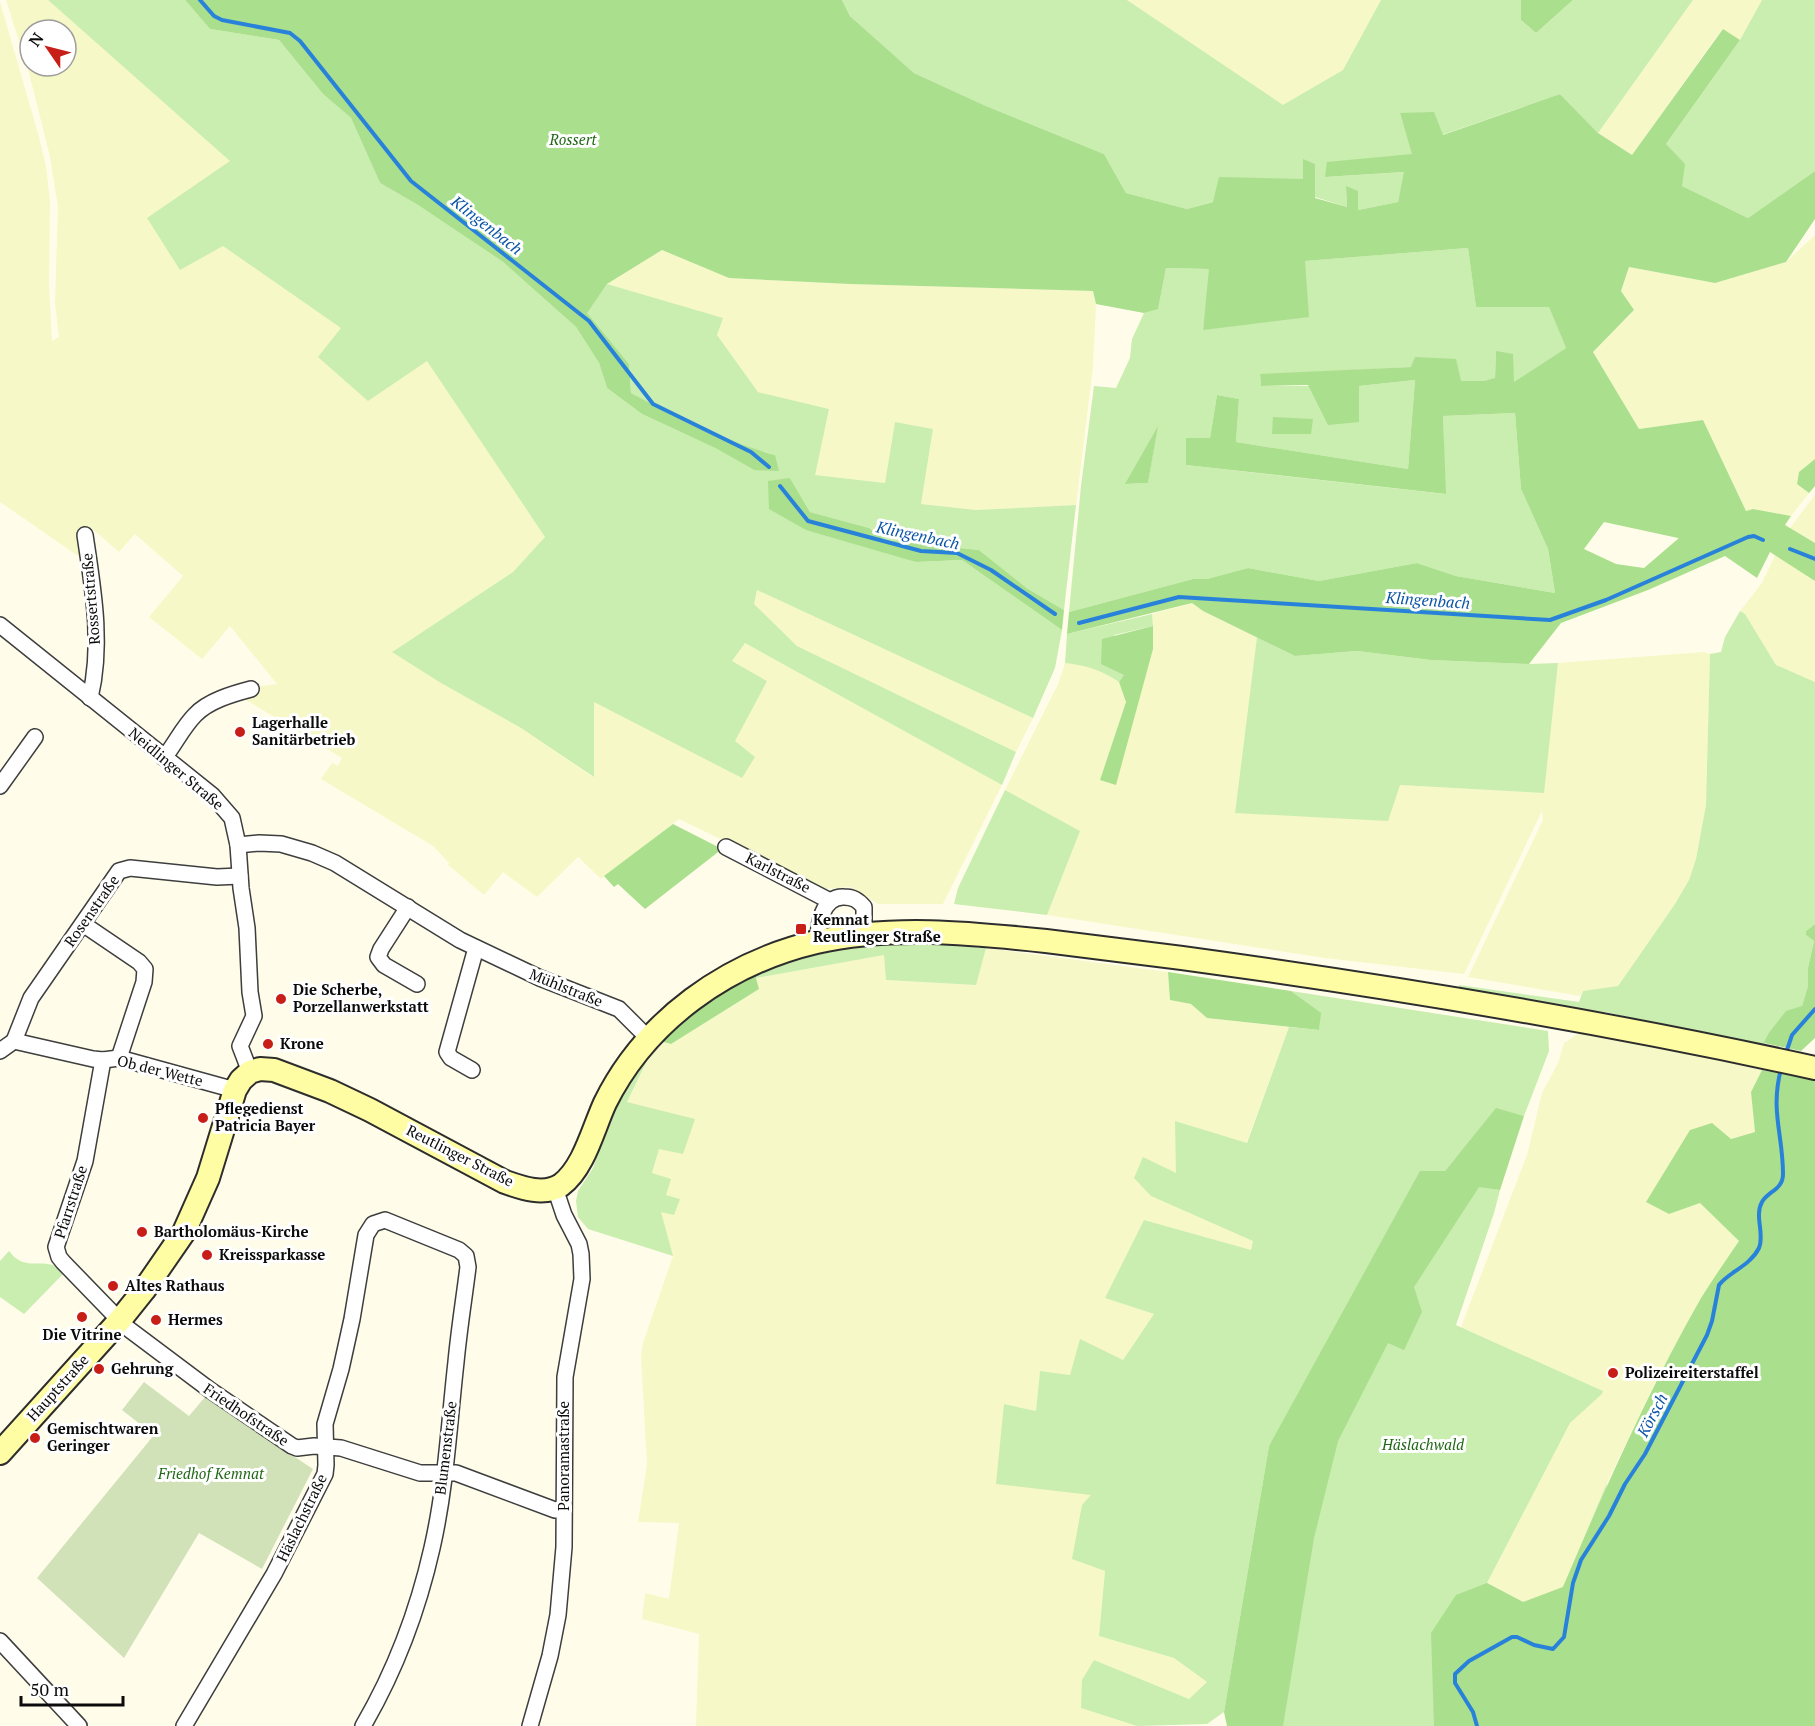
<svg xmlns="http://www.w3.org/2000/svg" width="1815" height="1726" font-family="'PT Serif',serif">
	<style>
		.farmland { fill: #f7f8c7; fill-rule: evenodd }
		.green { fill: #caedb0; fill-rule: evenodd }
		.forest { fill: #aadf8d; fill-rule: evenodd }
		.cemetery { fill: #d1e2b9 }
		.lines { fill: none; stroke-linecap: round; stroke-linejoin: round }
		.stream { stroke: #2982da; stroke-width: 4 }
		.minor-casing { stroke: #3e3e3e; stroke-width: 18 }
		.secondary-casing { stroke: #2d2d2d; stroke-width: 26 }
		.minor { stroke: #fff; stroke-width: 15 }
		.secondary { stroke: #fffda4; stroke-width: 22 }
		.poi-dot { fill: #c71f17; stroke: #fff; stroke-width: 2 }
		.labels { text-anchor: middle; stroke-width: 6; stroke-linejoin: round; paint-order: stroke }
		.park-label { font-size: 15px; font-style: italic; fill: #206816; stroke: #fff }
		.street-label { font-size: 15px; fill: #0b0b0b; stroke: #fff }
		.poi-label { font-size: 15px; font-weight: bold; fill: #0b0b0b; stroke: #fff; text-anchor: start }
		.water-label { font-size: 16px; font-style: italic; fill: #0a54a7; stroke: #fff }
	</style>
	<rect width="100%" height="100%" fill="#fffde9"/>
	<!-- farmland -->
	<g class="farmland">
		<path d="M 6,0 L 48,0 L 231,161 L 148,218 L 180,269 L 223,246 L 342,328 L 319,357 L 427,360 L 545,537 L 513,572 L 393,651 L 441,683 L 521,728 L 593,777 L 594,701 L 742,778 L 734,741 L 767,681 L 732,661 L 745,643 L 1002,785 L 943,904 L 878,904 L 851,887 L 824,889 L 679,819 L 601,879 L 578,857 L 537,897 L 503,872 L 484,895 L 448,865 L 449,863 L 433,846 L 321,779 L 332,763 L 338,766 L 342,758 L 243,698 L 255,687 L 277,684 L 230,626 L 202,659 L 149,617 L 183,576 L 135,534 L 119,552 L 88,525 L 93,559 L 84,560 L 0,502 L 0,2 L 39,137 L 46,166 L 50,201 L 49,286 L 52,341 L 59,337 L 55,304 L 58,207 L 50,157 L 29,73 ZM 30,30 L 66,30 L 66,66 L 30,66 Z"/>
		<path d="M 1127,0 L 1381,0 L 1343,70 L 1283,106 Z"/>
		<path d="M 1693,0 L 1762,0 L 1740,40 L 1722,29 L 1632,155 L 1598,133 Z"/>
		<path d="M 1815,235 L 1815,459 L 1799,472 L 1797,484 L 1809,493 L 1791,516 L 1753,509 L 1746,511 L 1703,420 L 1639,429 L 1593,352 L 1634,311 L 1621,291 L 1629,267 L 1715,283 L 1786,262 Z"/>
		<path d="M 662,250 L 729,278 L 850,284 L 1093,291 L 1096,304 L 1093,368 L 1076,505 L 976,510 L 921,504 L 933,429 L 895,422 L 885,483 L 814,475 L 829,409 L 758,392 L 717,335 L 722,319 L 607,284 Z"/>
		<path d="M 1815,495 L 1815,543 L 1790,528 Z"/>
		<path d="M 1775,555 L 1815,581 L 1815,682 L 1776,665 L 1745,614 L 1740,611 L 1762,583 Z"/>
		<path d="M 757,590 L 1033,718 L 1016,752 L 797,646 L 754,604 Z"/>
		<path d="M 1192,603 L 1203,611 L 1257,637 L 1235,812 L 1399,785 L 1543,793 L 1558,663 L 1704,652 L 1710,654 L 1706,805 L 1696,859 L 1689,880 L 1675,904 L 1617,987 L 1583,991 L 1580,996 L 1468,977 L 1543,820 L 1542,811 L 1464,974 L 1325,958 L 1047,915 L 1080,831 L 1005,790 L 1058,684 L 1065,663 L 1085,665 L 1103,672 L 1119,682 L 1126,702 L 1100,780 L 1116,784 L 1153,626 L 1152,614 Z"/>
		<path d="M 986,948 L 1168,972 L 1170,1000 L 1191,1004 L 1207,1018 L 1289,1027 L 1246,1144 L 1176,1121 L 1176,1174 L 1151,1196 L 1254,1241 L 1250,1250 L 1144,1220 L 1105,1298 L 1154,1314 L 1123,1360 L 1070,1375 L 1040,1371 L 1036,1411 L 1004,1404 L 1092,1495 L 1105,1570 L 1099,1636 L 1174,1658 L 1207,1682 L 1189,1699 L 1094,1660 L 1081,1708 L 1137,1726 L 696,1726 L 699,1634 L 642,1619 L 645,1593 L 669,1599 L 679,1523 L 638,1522 L 647,1464 L 641,1356 L 643,1343 L 673,1256 L 660,1212 L 680,1199 L 666,1195 L 652,1174 L 659,1149 L 627,1103 L 657,1040 L 671,1044 L 759,989 L 756,978 L 884,955 L 886,980 L 975,985 Z"/>
		<path d="M 1578,1034 L 1590,1034 L 1712,1057 L 1762,1070 L 1751,1092 L 1755,1132 L 1730,1139 L 1647,1202 L 1669,1214 L 1700,1203 L 1739,1241 L 1702,1296 L 1657,1379 L 1607,1483 L 1563,1587 L 1523,1602 L 1487,1583 L 1570,1423 L 1602,1394 L 1603,1391 L 1461,1327 L 1527,1155 L 1542,1093 L 1558,1063 L 1564,1043 Z"/>
	</g>
	<!-- green -->
	<g class="green">
		<path d="M 48,0 L 185,0 L 210,29 L 279,40 L 323,94 L 351,118 L 380,183 L 418,205 L 503,262 L 576,327 L 599,363 L 607,388 L 642,414 L 715,448 L 754,470 L 775,455 C 725,442 676,418 631,393 L 629,364 L 586,313 L 607,284 L 723,318 L 717,335 L 758,392 L 829,409 L 815,475 L 885,483 L 895,422 L 933,429 L 921,504 L 976,510 L 1076,505 L 1064,610 L 1028,589 L 979,550 L 886,540 L 869,528 L 810,512 L 790,478 L 769,509 L 916,562 L 962,560 L 1062,630 L 1055,668 L 1033,718 L 757,590 L 754,604 L 797,646 L 1016,752 L 1002,785 L 745,643 L 732,661 L 767,681 L 735,741 L 755,757 L 742,778 L 594,702 L 594,777 L 521,728 L 441,683 L 392,652 L 513,572 L 545,537 L 427,361 L 368,401 L 318,357 L 341,328 L 223,246 L 180,270 L 147,218 L 230,161 Z"/>
		<path d="M 842,0 L 1127,0 L 1283,105 L 1343,70 L 1381,0 L 1521,0 L 1521,20 L 1536,33 L 1573,0 L 1693,0 L 1598,133 L 1560,94 L 1442,135 L 1400,113 L 1413,154 L 1326,177 L 1405,172 L 1398,202 L 1358,210 L 1346,186 L 1347,207 L 1315,197 L 1315,164 L 1303,160 L 1304,180 L 1294,179 L 1187,209 L 1126,193 L 1104,154 L 986,106 L 914,73 L 850,16 Z"/>
		<path d="M 1762,0 L 1815,0 L 1815,171 L 1748,218 L 1682,186 L 1666,144 L 1740,40 Z"/>
		<path d="M 1468,248 L 1476,307 L 1549,306 L 1566,348 L 1513,383 L 1496,351 L 1495,379 L 1484,381 L 1461,382 L 1411,367 L 1260,375 L 1261,386 L 1359,386 L 1415,380 L 1408,469 L 1236,442 L 1239,399 L 1217,395 L 1210,438 L 1186,465 L 1445,494 L 1443,416 L 1515,413 L 1521,489 L 1548,549 L 1555,593 L 1456,576 L 1417,563 L 1319,581 L 1248,568 L 1207,579 L 1193,579 L 1069,612 L 1081,486 L 1094,386 L 1116,388 L 1130,358 L 1132,339 L 1144,313 L 1158,308 L 1166,268 L 1210,269 L 1203,330 L 1304,261 ZM 1157,428 L 1148,483 L 1126,484 Z"/>
		<path d="M 1740,611 L 1745,614 L 1776,665 L 1815,682 L 1815,924 L 1806,931 L 1806,935 L 1814,941 L 1808,968 L 1808,986 L 1802,1006 L 1768,1034 L 1763,1049 L 1606,1012 L 1599,1014 L 1459,992 L 1459,985 L 1579,1002 L 1583,991 L 1618,986 L 1675,904 L 1689,880 L 1696,859 L 1706,805 L 1710,654 L 1721,652 L 1725,637 Z"/>
		<path d="M 1152,614 L 1153,626 L 1114,635 L 1125,674 L 1119,682 C 1101,670 1086,665 1065,663 L 1067,634 Z"/>
		<path d="M 1257,637 L 1295,656 L 1357,651 L 1431,660 L 1529,664 L 1558,663 L 1544,793 L 1400,785 L 1388,821 L 1235,813 Z"/>
		<path d="M 1005,790 L 1080,831 L 1047,915 L 954,904 L 958,888 Z"/>
		<path d="M 889,941 L 986,948 L 976,985 L 886,980 L 884,955 L 756,978 L 757,969 L 807,952 Z"/>
		<path d="M 1291,991 L 1548,1031 L 1549,1051 L 1524,1116 L 1496,1109 L 1445,1171 L 1269,1446 L 1224,1712 L 1207,1724 L 1137,1726 L 1081,1708 L 1082,1680 L 1094,1660 L 1189,1699 L 1207,1682 L 1174,1658 L 1099,1636 L 1105,1571 L 1072,1559 L 1082,1505 L 1091,1495 L 996,1484 L 1004,1404 L 1036,1411 L 1040,1371 L 1070,1375 L 1080,1339 L 1123,1360 L 1154,1314 L 1105,1298 L 1144,1220 L 1251,1250 L 1253,1241 L 1151,1196 L 1134,1178 L 1143,1157 L 1176,1173 L 1175,1121 L 1247,1143 L 1289,1027 L 1319,1030 L 1320,1013 Z"/>
		<path d="M 657,1040 L 627,1102 L 695,1119 L 683,1154 L 659,1149 L 652,1173 L 671,1179 L 666,1195 L 680,1199 L 674,1215 L 661,1212 L 673,1256 L 588,1229 L 578,1217 L 576,1201 L 578,1191 L 593,1168 L 614,1108 Z"/>
		<path d="M 1508,1122 L 1494,1189 L 1500,1190 L 1494,1213 L 1456,1325 L 1603,1391 L 1602,1394 L 1570,1423 L 1487,1583 L 1523,1602 L 1563,1587 L 1607,1483 L 1579,1726 L 1245,1726 L 1276,1478 Z"/>
		<path d="M 9,1251 C 24,1271 38,1259 56,1266 C 59,1267 61,1270 64,1273 L 24,1314 L 0,1297 L 0,1261 Z"/>
	</g>
	<!-- forest -->
	<g class="forest">
		<path d="M 185,0 L 842,0 L 850,16 L 914,73 L 986,106 L 1104,154 L 1126,193 L 1187,209 L 1213,202 L 1219,177 L 1303,179 L 1303,159 L 1315,164 L 1315,198 L 1347,207 L 1346,186 L 1358,191 L 1358,210 L 1398,202 L 1404,172 L 1325,177 L 1327,162 L 1412,154 L 1400,113 L 1434,112 L 1443,135 L 1560,94 L 1598,133 L 1632,155 L 1723,29 L 1740,40 L 1666,144 L 1685,164 L 1682,186 L 1748,218 L 1815,171 L 1815,219 L 1786,262 L 1715,283 L 1629,267 L 1621,291 L 1634,310 L 1593,352 L 1639,429 L 1703,420 L 1746,511 L 1753,509 L 1791,516 L 1785,525 L 1815,543 L 1815,581 L 1770,552 L 1757,578 L 1725,556 L 1648,590 L 1561,623 L 1529,664 L 1431,660 L 1357,651 L 1295,656 L 1203,611 L 1192,603 L 1067,634 L 1069,612 L 1193,579 L 1207,579 L 1248,568 L 1319,581 L 1417,563 L 1456,576 L 1555,593 L 1548,549 L 1521,489 L 1515,413 L 1443,416 L 1446,494 L 1186,465 L 1186,438 L 1210,438 L 1217,395 L 1239,399 L 1236,442 L 1408,469 L 1415,380 L 1359,386 L 1359,422 L 1328,425 L 1308,385 L 1261,386 L 1260,374 L 1411,367 L 1415,357 L 1456,359 L 1461,381 L 1484,381 L 1495,378 L 1496,351 L 1513,354 L 1514,382 L 1566,348 L 1549,307 L 1476,307 L 1468,248 L 1305,261 L 1309,317 L 1203,330 L 1209,269 L 1166,268 L 1158,309 L 1144,313 L 1096,304 L 1093,291 L 850,284 L 729,278 L 662,250 L 607,284 L 587,313 L 629,364 L 631,393 C 675,417 727,442 775,455 L 779,471 L 754,470 L 715,448 L 642,414 L 607,388 L 599,363 L 576,327 L 503,262 L 418,205 L 380,183 L 351,118 L 323,94 L 279,40 L 210,29 ZM 1604,522 L 1678,538 L 1679,538 L 1644,568 L 1616,564 L 1584,549 Z"/>
		<path d="M 1521,0 L 1573,0 L 1536,33 L 1521,20 Z"/>
		<path d="M 1273,417 L 1313,419 L 1311,434 L 1272,434 Z"/>
		<path d="M 1158,426 L 1148,483 L 1125,484 Z"/>
		<path d="M 1815,459 L 1815,486 L 1809,493 L 1797,484 L 1799,472 Z"/>
		<path d="M 790,478 L 810,512 L 869,528 L 886,540 L 979,550 L 1028,589 L 1064,610 L 1062,630 L 962,560 L 916,562 L 806,530 L 769,509 L 768,481 Z"/>
		<path d="M 1153,626 L 1153,649 L 1116,785 L 1100,780 L 1126,702 L 1119,682 L 1124,675 L 1101,664 L 1102,639 Z"/>
		<path d="M 673,824 L 722,849 L 645,909 L 618,884 L 614,887 L 604,876 Z"/>
		<path d="M 1815,924 L 1815,1038 L 1801,1051 L 1764,1043 L 1768,1034 L 1786,1011 L 1802,1006 L 1808,986 L 1808,968 L 1814,941 L 1806,935 L 1806,931 Z"/>
		<path d="M 757,969 L 756,978 L 759,989 L 671,1044 L 657,1040 L 719,992 Z"/>
		<path d="M 1168,972 L 1291,991 L 1321,1013 L 1319,1030 L 1207,1018 L 1191,1004 L 1170,1000 Z"/>
		<path d="M 1762,1070 L 1815,1080 L 1815,1726 L 1434,1726 L 1431,1633 L 1456,1595 L 1487,1583 L 1523,1602 L 1563,1587 C 1605,1489 1648,1391 1701,1298 C 1713,1279 1726,1260 1739,1241 L 1700,1203 L 1669,1214 L 1646,1202 L 1690,1130 L 1712,1123 L 1731,1139 L 1755,1132 L 1751,1092 Z"/>
		<path d="M 1496,1108 L 1524,1116 L 1500,1190 L 1479,1187 L 1414,1287 L 1422,1312 L 1404,1350 L 1388,1343 L 1338,1441 L 1314,1538 L 1283,1726 L 1227,1726 L 1224,1712 L 1269,1446 L 1420,1171 L 1445,1171 Z"/>
	</g>
	<!-- cemetery -->
	<path class="cemetery" d="M 144,1382 L 189,1416 L 205,1397 L 313,1469 L 262,1569 L 199,1533 L 124,1658 L 37,1578 L 154,1435 L 122,1410 Z"/>
	<g class="lines">
		<!-- stream -->
		<g class="stream">
			<path d="M 200,0 L 214,16 L 222,20 L 290,33 L 300,41 L 411,181 L 589,321 L 653,404 L 751,452 L 769,467"/>
			<path d="M 780,486 L 808,521 L 921,551 L 957,553 L 991,570 L 1055,614"/>
			<path d="M 1790,549 L 1815,559"/>
			<path d="M 1079,623 L 1179,597 L 1550,620 L 1606,600 L 1748,537 L 1754,536 L 1763,540"/>
			<path d="M 1786,1053 L 1792,1035 L 1815,1009"/>
			<path d="M 1477,1726 L 1473,1712 L 1455,1683 L 1455,1674 L 1469,1661 L 1512,1637 L 1517,1637 L 1534,1645 L 1553,1649 L 1564,1637 L 1573,1583 L 1581,1560 L 1609,1516 L 1625,1484 L 1645,1454 L 1707,1335 L 1712,1321 L 1719,1285 C 1729,1272 1750,1266 1759,1248 C 1765,1234 1754,1216 1762,1202 C 1768,1191 1783,1190 1783,1174 C 1783,1134 1770,1111 1781,1069"/>
		</g>
		<!-- minor casing -->
		<g class="minor-casing">
			<g id="minor">
				<path d="M 85,535 C 93,589 103,644 90,698"/>
				<path d="M 0,625 L 212,795 L 232,818 L 238,845 L 241,888 L 247,928 L 250,992 L 254,1016 L 240,1046 L 250,1072"/>
				<path d="M 164,758 C 175,744 183,727 195,715 C 208,701 232,694 251,689"/>
				<path d="M 0,786 L 35,737"/>
				<path d="M 238,845 L 259,843 L 281,844 L 312,853 L 335,863 L 460,940 L 540,978 L 619,1009 L 649,1039"/>
				<path d="M 726,847 L 830,901"/>
				<path d="M 408,907 L 381,949 L 378,957 L 384,965 L 417,984"/>
				<path d="M 83,924 L 139,962 L 145,969 L 144,982 L 119,1058"/>
				<path d="M 818,942 C 818,925 822,896 844,897 C 853,897 858,900 864,907 L 864,934"/>
				<path d="M 14,1041 L 93,1059 L 103,1060 L 119,1058 L 235,1090"/>
				<path d="M 0,1051 L 14,1041 L 31,998 L 119,871 L 130,868 L 217,877 L 240,876"/>
				<path d="M 103,1060 L 85,1161 L 56,1247 L 59,1257 L 63,1262 L 126,1327 L 210,1390 L 292,1446 L 297,1448 L 314,1446 L 341,1448 L 420,1473 L 456,1473 L 555,1510 L 563,1510"/>
				<path d="M 472,1070 L 451,1058 L 447,1052 L 476,948"/>
				<path d="M 0,1641 L 79,1726"/>
				<path d="M 184,1726 L 274,1574 L 325,1474 L 326,1465 L 325,1424 L 341,1369 L 352,1319 L 366,1235 L 373,1224 L 385,1220 L 459,1250 L 466,1256 L 468,1267 C 464,1299 459,1330 456,1362 C 449,1424 446,1487 432,1548 C 418,1610 395,1671 363,1726"/>
				<path d="M 530,1726 L 550,1656 L 558,1615 L 564,1547 L 565,1377 L 582,1279 L 581,1254 L 579,1244 L 564,1215 L 555,1188"/>
			</g>
		</g>
		<!-- secondary casing -->
		<g class="secondary-casing">
			<path id="secondary" d="M 0,1453 L 120,1320 L 144,1290 L 184,1232 L 208,1178 L 235,1090 L 241,1080 L 250,1072 L 260,1069 L 274,1070 L 330,1091 L 370,1110 L 505,1182 C 522,1188 544,1196 561,1185 C 584,1168 593,1129 605,1103 C 646,1020 727,963 816,942 C 891,925 970,933 1046,941 C 1091,947 1137,952 1182,958 C 1394,987 1606,1022 1815,1068"/>
		</g>
		<!-- minor -->
		<use href="#minor" class="minor"/>
		<!-- secondary -->
		<use href="#secondary" class="secondary"/>
	</g>
	<!-- markers -->
	<g class="poi-dot">
		<circle cx="240" cy="732" r="6"/>
		<rect x="795" y="923" width="12" height="12" rx="3"/>
		<circle cx="281" cy="999" r="6"/>
		<circle cx="268" cy="1044" r="6"/>
		<circle cx="203" cy="1118" r="6"/>
		<circle cx="142" cy="1232" r="6"/>
		<circle cx="207" cy="1255" r="6"/>
		<circle cx="113" cy="1286" r="6"/>
		<circle cx="82" cy="1317" r="6"/>
		<circle cx="156" cy="1320" r="6"/>
		<circle cx="99" cy="1369" r="6"/>
		<circle cx="1613" cy="1373" r="6"/>
		<circle cx="35" cy="1438" r="6"/>
	</g>
	<g class="labels">
		<!-- park labels -->
		<g class="park-label">
			<text x="573" y="145">Rossert</text>
			<text x="1423" y="1450">Häslachwald</text>
			<text x="211" y="1479">Friedhof Kemnat</text>
		</g>
		<!-- street labels -->
		<g class="street-label">
			<text transform="translate(91 599) rotate(-95)" y="5">Rossertstraße</text>
			<text transform="translate(176 769) rotate(40)" y="5">Neidlinger Straße</text>
			<text transform="translate(778 873) rotate(27)" y="5">Karlstraße</text>
			<text transform="translate(92 911) rotate(-55)" y="5">Rosenstraße</text>
			<text transform="translate(566 988) rotate(22)" y="5">Mühlstraße</text>
			<text transform="translate(160 1071) rotate(14)" y="5">Ob der Wette</text>
			<text transform="translate(460 1156) rotate(27)" y="5">Reutlinger Straße</text>
			<text transform="translate(71 1202) rotate(-72)" y="5">Pfarrstraße</text>
			<text transform="translate(58 1388) rotate(-48)" y="5">Hauptstraße</text>
			<text transform="translate(246 1415) rotate(34)" y="5">Friedhofstraße</text>
			<text transform="translate(446 1448) rotate(-83)" y="5">Blumenstraße</text>
			<text transform="translate(564 1456) rotate(-90)" y="5">Panoramastraße</text>
			<text transform="translate(302 1518) rotate(-64)" y="5">Häslachstraße</text>
		</g>
		<!-- poi labels -->
		<g class="poi-label">
			<text x="252" y="728">Lagerhalle<tspan x="252" dy="17">Sanitärbetrieb</tspan></text>
			<text x="813" y="925">Kemnat<tspan x="813" dy="17">Reutlinger Straße</tspan></text>
			<text x="293" y="995">Die Scherbe,<tspan x="293" dy="17">Porzellanwerkstatt</tspan></text>
			<text x="280" y="1049">Krone</text>
			<text x="215" y="1114">Pflegedienst<tspan x="215" dy="17">Patricia Bayer</tspan></text>
			<text x="154" y="1237">Bartholomäus-Kirche</text>
			<text x="219" y="1260">Kreissparkasse</text>
			<text x="125" y="1291">Altes Rathaus</text>
			<text x="168" y="1325">Hermes</text>
			<text x="82" y="1340" text-anchor="middle">Die Vitrine</text>
			<text x="111" y="1374">Gehrung</text>
			<text x="1625" y="1378">Polizeireiterstaffel</text>
			<text x="47" y="1434">Gemischtwaren<tspan x="47" dy="17">Geringer</tspan></text>
		</g>
		<!-- water labels -->
		<g class="water-label">
			<text transform="translate(487 225) rotate(38)" y="6">Klingenbach</text>
			<text transform="translate(918 535) rotate(12)" y="6">Klingenbach</text>
			<text transform="translate(1428 600) rotate(4)" y="6">Klingenbach</text>
			<text transform="translate(1652 1415) rotate(-62)" y="6">Körsch</text>
		</g>
	</g>
	<!-- north arrow -->
	<g transform="translate(48 48) rotate(305)"><circle r="28" fill="#ffffff" stroke="#9d9d9d" stroke-width="1.5"/>
	<path d="M0-4.5L10 22L0 15L-10 22Z" fill="#c71f17"/>
	<text y="-9" font-size="16" font-weight="bold" text-anchor="middle" fill="#0b0b0b">N</text>
	</g>
	<!-- scale -->
	<path d="M21 1696v9h102v-9" fill="none" stroke="#0b0b0b" stroke-width="3"/>
	<text x="30" y="1696" font-size="18" fill="#0b0b0b" stroke="#ffffff" stroke-width="4.5" paint-order="stroke">50 m</text>
</svg>
